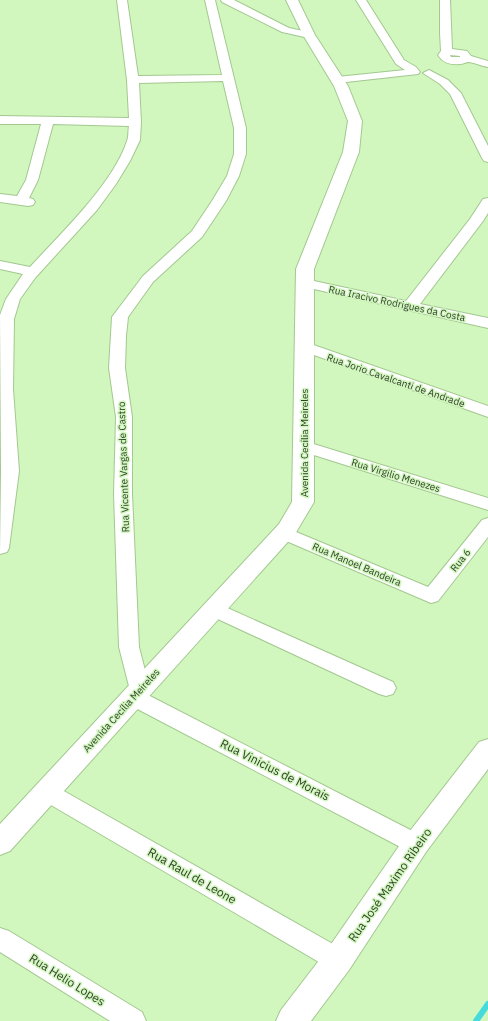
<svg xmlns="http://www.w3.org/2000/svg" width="488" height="1021" font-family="'IBM Plex Sans',sans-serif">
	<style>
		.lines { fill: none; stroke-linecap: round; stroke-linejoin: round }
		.stream { stroke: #45dbdc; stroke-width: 6 }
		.minor-casing { stroke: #a3c890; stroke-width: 2 }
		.tertiary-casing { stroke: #a3c890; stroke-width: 2 }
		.minor { fill: #fff; fill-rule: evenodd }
		.tertiary { fill: #fff; fill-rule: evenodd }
		.labels { text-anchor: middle; stroke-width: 3; stroke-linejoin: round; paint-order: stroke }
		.street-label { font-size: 10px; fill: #32412a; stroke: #d1f7be }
		.near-street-label { font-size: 12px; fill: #32412a; stroke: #d1f7be }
	</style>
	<rect width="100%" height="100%" fill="#d1f7be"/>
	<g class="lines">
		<!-- stream -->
		<path class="stream" d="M 476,1021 L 488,1004"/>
		<!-- minor casing -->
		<g class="minor-casing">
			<g id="minor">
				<path d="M 117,0 L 127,0 L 138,76 L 222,75 L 205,0 L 215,0 L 246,128 L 246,154 L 239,176 L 226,201 L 202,237 L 153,282 L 128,317 L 126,336 L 125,368 L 132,417 L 132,494 L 139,647 L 150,690 L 148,695 L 424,837 L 428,844 L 424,851 L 416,854 L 408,851 L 126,703 L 123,697 L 126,691 L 130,690 L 119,647 L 114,494 L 116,417 L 109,368 L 112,317 L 143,276 L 192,231 L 212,201 L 227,176 L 234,154 L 234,128 L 223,81 L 139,83 L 141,122 L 140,140 L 130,161 L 116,184 L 97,210 L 35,278 L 20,299 L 14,319 L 13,389 L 19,471 L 9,548 L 7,552 L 0,554 L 1,471 L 0,315 L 6,299 L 23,274 L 0,269 L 0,261 L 30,267 C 61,233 113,184 127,141 C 129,136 128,130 129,126 L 53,124 L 38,180 L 29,198 L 33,199 L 35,202 L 33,205 L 28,206 L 0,202 L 0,194 L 17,196 L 26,180 L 41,124 L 0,124 L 0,116 L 129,118 L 127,80 Z"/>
				<path d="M 221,0 L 234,0 L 289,28 L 313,33 L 314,35 L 309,38 L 282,32 L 222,2 Z"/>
				<path d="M 356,0 L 366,0 L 404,60 L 416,67 L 420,72 L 418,74 L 337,83 L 333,82 L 331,80 L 333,78 L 337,77 L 405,70 L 396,64 Z"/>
				<path d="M 440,0 L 450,0 L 452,49 L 467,51 L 471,56 L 488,61 L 488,67 C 482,66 475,63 469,62 C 466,62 463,64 460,64 C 450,65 443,63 438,55 L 441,51 L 440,33 ZM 450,55 L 460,56 L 460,57 L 451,57 Z"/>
				<path d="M 429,70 L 448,80 L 461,93 L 488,146 L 488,162 L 484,161 L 482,158 L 450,94 L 440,84 L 423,73 Z"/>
				<path d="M 488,198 L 488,213 L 483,221 L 420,304 L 488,318 L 488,328 L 305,287 L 300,286 L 298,283 L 300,280 L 305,279 L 406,301 L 470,219 L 483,199 Z"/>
				<path d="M 305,342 L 488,406 L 488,417 L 300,350 L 297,347 L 300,344 Z"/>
				<path d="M 304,441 L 488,498 L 488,510 L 298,450 L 295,446 L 298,442 Z"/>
				<path d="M 488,518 L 488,537 L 438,601 L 431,603 L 277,537 L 274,533 L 277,529 L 283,527 L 289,529 L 428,587 L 482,520 Z"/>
				<path d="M 214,602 L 393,682 L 396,688 L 393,694 L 386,696 L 379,694 L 207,614 L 204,609 L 207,604 Z"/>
				<path d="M 47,783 L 55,786 L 347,952 L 350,960 L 347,968 L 338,971 L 329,968 L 39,798 L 36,792 L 39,786 Z"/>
				<path d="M 0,928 L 9,931 L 142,1012 L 146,1021 L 110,1021 L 0,952 Z"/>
			</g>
		</g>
		<!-- tertiary casing -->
		<g class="tertiary-casing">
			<g id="tertiary">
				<path d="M 286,0 L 298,0 L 315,35 L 348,86 L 362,121 L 359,152 L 314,269 L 314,502 L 295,534 L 10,851 L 0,855 L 0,824 L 279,524 L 292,502 L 296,269 L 343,152 L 348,121 L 334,86 L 303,35 Z"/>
				<path d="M 488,739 L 488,769 L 426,852 L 349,970 L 311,1021 L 276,1021 L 281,1010 L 327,950 L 406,836 L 479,742 Z"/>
			</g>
		</g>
		<!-- minor -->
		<use href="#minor" class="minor"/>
		<!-- tertiary -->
		<use href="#tertiary" class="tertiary"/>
	</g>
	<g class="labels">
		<!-- street labels -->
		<g class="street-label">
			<text transform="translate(397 303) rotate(12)" y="4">Rua Iracivo Rodrigues da Costa</text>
			<text transform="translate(396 380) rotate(19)" y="4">Rua Jorio Cavalcanti de Andrade</text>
			<text transform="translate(304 443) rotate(-90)" y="4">Avenida Cecília Meireles</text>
			<text transform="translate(123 467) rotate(-92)" y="4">Rua Vicente Vargas de Castro</text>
			<text transform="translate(396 475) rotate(17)" y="4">Rua Virgilio Menezes</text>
			<text transform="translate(460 560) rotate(-52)" y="4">Rua 6</text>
			<text transform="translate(357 564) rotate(23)" y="4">Rua Manoel Bandeira</text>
			<text transform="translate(121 710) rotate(-48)" y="4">Avenida Cecília Meireles</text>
		</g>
		<!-- near-street labels -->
		<g class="near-street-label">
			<text transform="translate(275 770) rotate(27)" y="4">Rua Vinicius de Morais</text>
			<text transform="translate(192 876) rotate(30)" y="4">Rua Raul de Leone</text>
			<text transform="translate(390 885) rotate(-55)" y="4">Rua José Maximo Ribeiro</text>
			<text transform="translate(67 980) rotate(32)" y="4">Rua Helio Lopes</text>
		</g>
	</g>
</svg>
